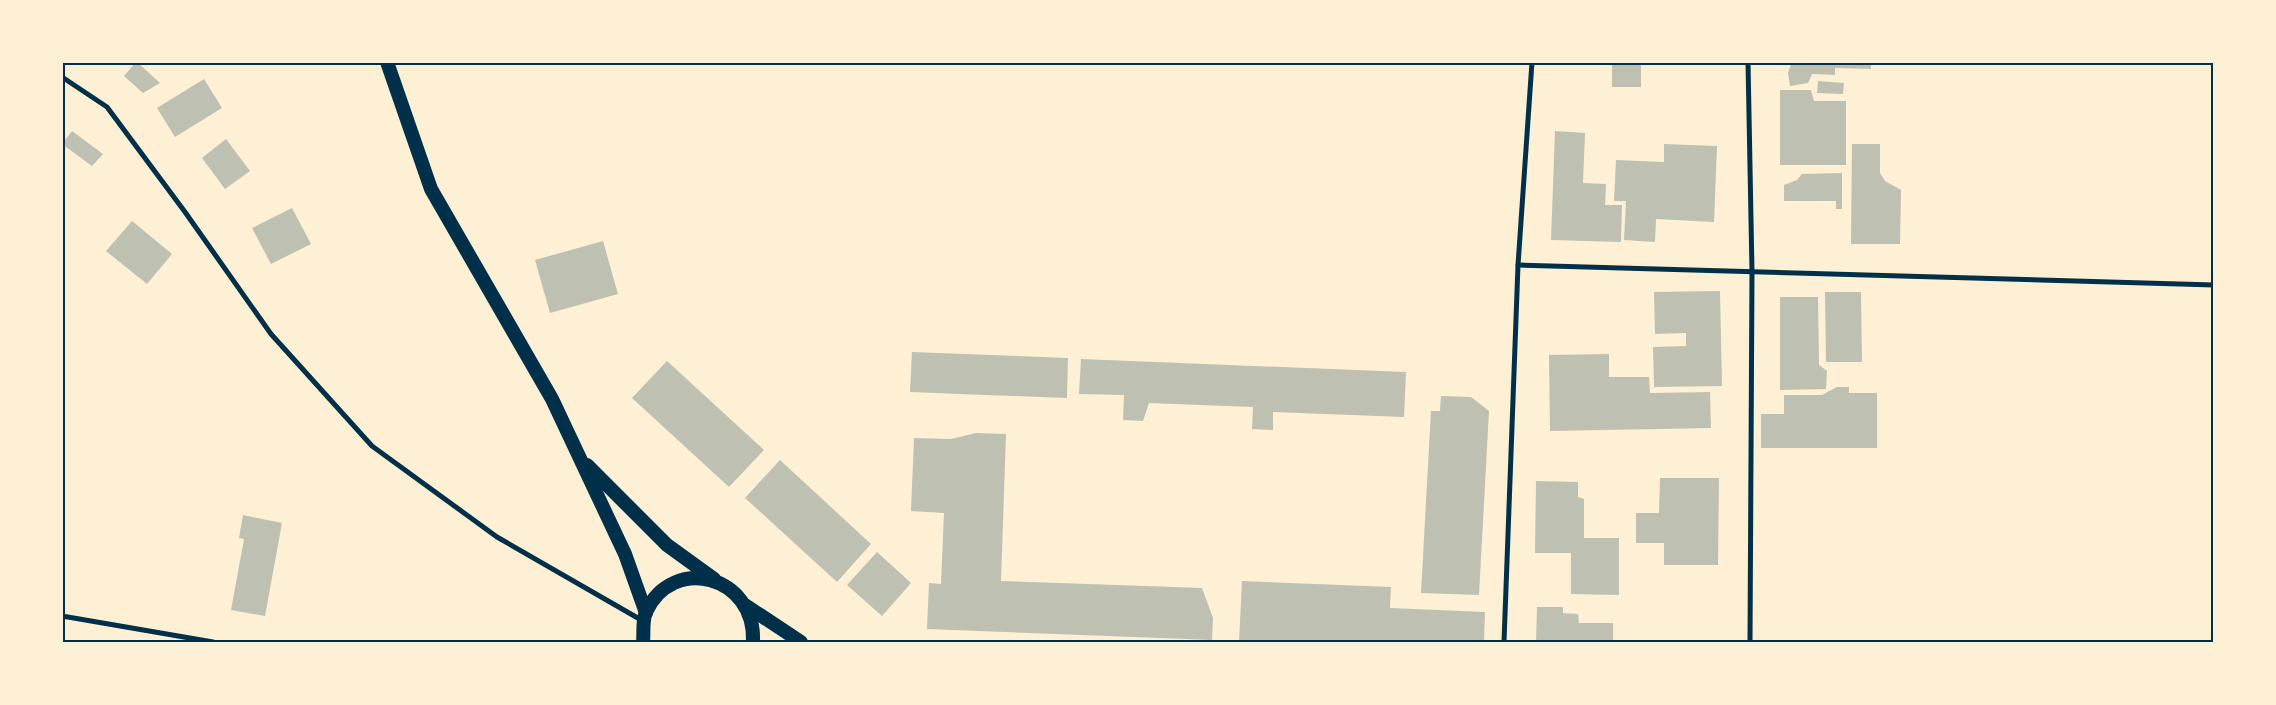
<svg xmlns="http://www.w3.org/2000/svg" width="2276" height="705" font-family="Raleway,sans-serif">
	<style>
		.building { fill: #bec0b2 }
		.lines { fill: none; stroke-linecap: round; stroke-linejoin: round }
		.minor { stroke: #003049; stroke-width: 5 }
		.trunk { stroke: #003049; stroke-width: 14 }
		.neatline { fill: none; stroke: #003049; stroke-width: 2 }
	</style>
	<rect width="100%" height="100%" fill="#fdf0d5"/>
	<!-- building -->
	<g class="building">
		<path d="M 136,62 L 137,62 L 160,83 L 143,93 L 124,76 Z"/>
		<rect x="1612" y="62" width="29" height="25"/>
		<path d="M 1792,62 L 1871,62 L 1871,69 L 1835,68 L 1835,75 L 1812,74 L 1808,83 L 1790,86 L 1788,73 Z"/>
		<path d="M 204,79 L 222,108 L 175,137 L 157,108 Z"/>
		<path d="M 1818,81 L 1844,83 L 1843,94 L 1817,93 Z"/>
		<path d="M 1780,90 L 1811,90 L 1814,101 L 1846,101 L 1846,165 L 1780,165 Z"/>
		<path d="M 72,131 L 103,154 L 92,166 L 62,144 Z"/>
		<path d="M 1555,131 L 1585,133 L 1583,183 L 1606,184 L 1605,205 L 1622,205 L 1621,242 L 1551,240 Z"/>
		<path d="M 226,139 L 250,171 L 225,189 L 202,158 Z"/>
		<path d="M 1664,144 L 1717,146 L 1714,222 L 1656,219 L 1655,242 L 1624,240 L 1626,201 L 1614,201 L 1616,160 L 1664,162 Z"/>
		<path d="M 1852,144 L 1880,144 L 1880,173 L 1885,181 L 1901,190 L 1900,244 L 1851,244 Z"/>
		<path d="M 1842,173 L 1842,209 L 1836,209 L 1836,201 L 1784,201 L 1784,185 L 1797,180 L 1802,174 Z"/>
		<path d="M 292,208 L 311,244 L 271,264 L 252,228 Z"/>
		<path d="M 132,221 L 172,254 L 147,284 L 106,251 Z"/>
		<path d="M 603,241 L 618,294 L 550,313 L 535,260 Z"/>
		<path d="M 1720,291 L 1722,386 L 1654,387 L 1653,347 L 1686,346 L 1686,333 L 1655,334 L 1654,292 Z"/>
		<path d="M 1825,292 L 1861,292 L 1862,362 L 1826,362 Z"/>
		<path d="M 1780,297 L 1818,297 L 1819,365 L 1827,371 L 1826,389 L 1780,390 Z"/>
		<path d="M 912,352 L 1068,358 L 1067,398 L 910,392 Z"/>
		<path d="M 1609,354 L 1609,377 L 1649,377 L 1650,393 L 1710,392 L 1711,428 L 1550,431 L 1549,355 Z"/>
		<path d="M 1081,359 L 1406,372 L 1404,417 L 1273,412 L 1273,430 L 1252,429 L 1253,407 L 1149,403 L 1143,421 L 1123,420 L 1124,395 L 1079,394 Z"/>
		<path d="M 667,361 L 764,450 L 729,487 L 632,398 Z"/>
		<path d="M 1837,387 L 1849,387 L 1849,393 L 1877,393 L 1877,448 L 1761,448 L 1761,414 L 1784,414 L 1784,395 L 1822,395 Z"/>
		<path d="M 1441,396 L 1471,397 L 1489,411 L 1479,595 L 1421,593 L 1431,411 L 1440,411 Z"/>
		<path d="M 976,433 L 1006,434 L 1001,581 L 1202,588 L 1213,618 L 1212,640 L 927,629 L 929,583 L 941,584 L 944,513 L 911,511 L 914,438 L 951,439 Z"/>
		<path d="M 780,460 L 871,544 L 837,582 L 745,498 Z"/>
		<path d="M 1660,478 L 1719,478 L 1718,565 L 1664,565 L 1664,543 L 1636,543 L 1636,513 L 1659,513 Z"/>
		<path d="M 1536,481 L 1578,482 L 1578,497 L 1584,499 L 1584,538 L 1619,538 L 1619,595 L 1571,594 L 1571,553 L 1535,553 Z"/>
		<path d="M 243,515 L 282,523 L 265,616 L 231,610 L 244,539 L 239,538 Z"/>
		<path d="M 877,552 L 911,583 L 882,616 L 847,585 Z"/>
		<path d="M 1242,581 L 1391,587 L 1390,608 L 1485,612 L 1484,642 L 1239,642 Z"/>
		<path d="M 1537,607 L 1563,607 L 1563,613 L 1578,614 L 1579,623 L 1613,623 L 1613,642 L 1536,642 Z"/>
	</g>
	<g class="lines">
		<!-- minor -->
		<g class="minor">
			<path d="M 1748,62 L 1752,271 L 1750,642"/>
			<path d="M 62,77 L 107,107 L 185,212 L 271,334 L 372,446 L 497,537 L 643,621"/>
			<path d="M 1518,265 L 2214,285"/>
			<path d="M 62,616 L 213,642"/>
			<path d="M 1504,642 L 1518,265 L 1532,62"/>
		</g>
		<!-- trunk -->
		<g class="trunk">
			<path d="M 387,62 L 431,189 L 552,399 L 625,554 L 646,613"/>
			<path d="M 587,465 L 667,545 L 714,579"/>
			<path d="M 745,605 L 801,642"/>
			<path d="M 643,642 C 644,633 642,621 646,612 C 672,554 756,575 753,642"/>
		</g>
	</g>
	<!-- border -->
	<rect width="2276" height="705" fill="none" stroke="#fdf0d5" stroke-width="128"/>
	<rect x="64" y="64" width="2148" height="577" class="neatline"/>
</svg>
